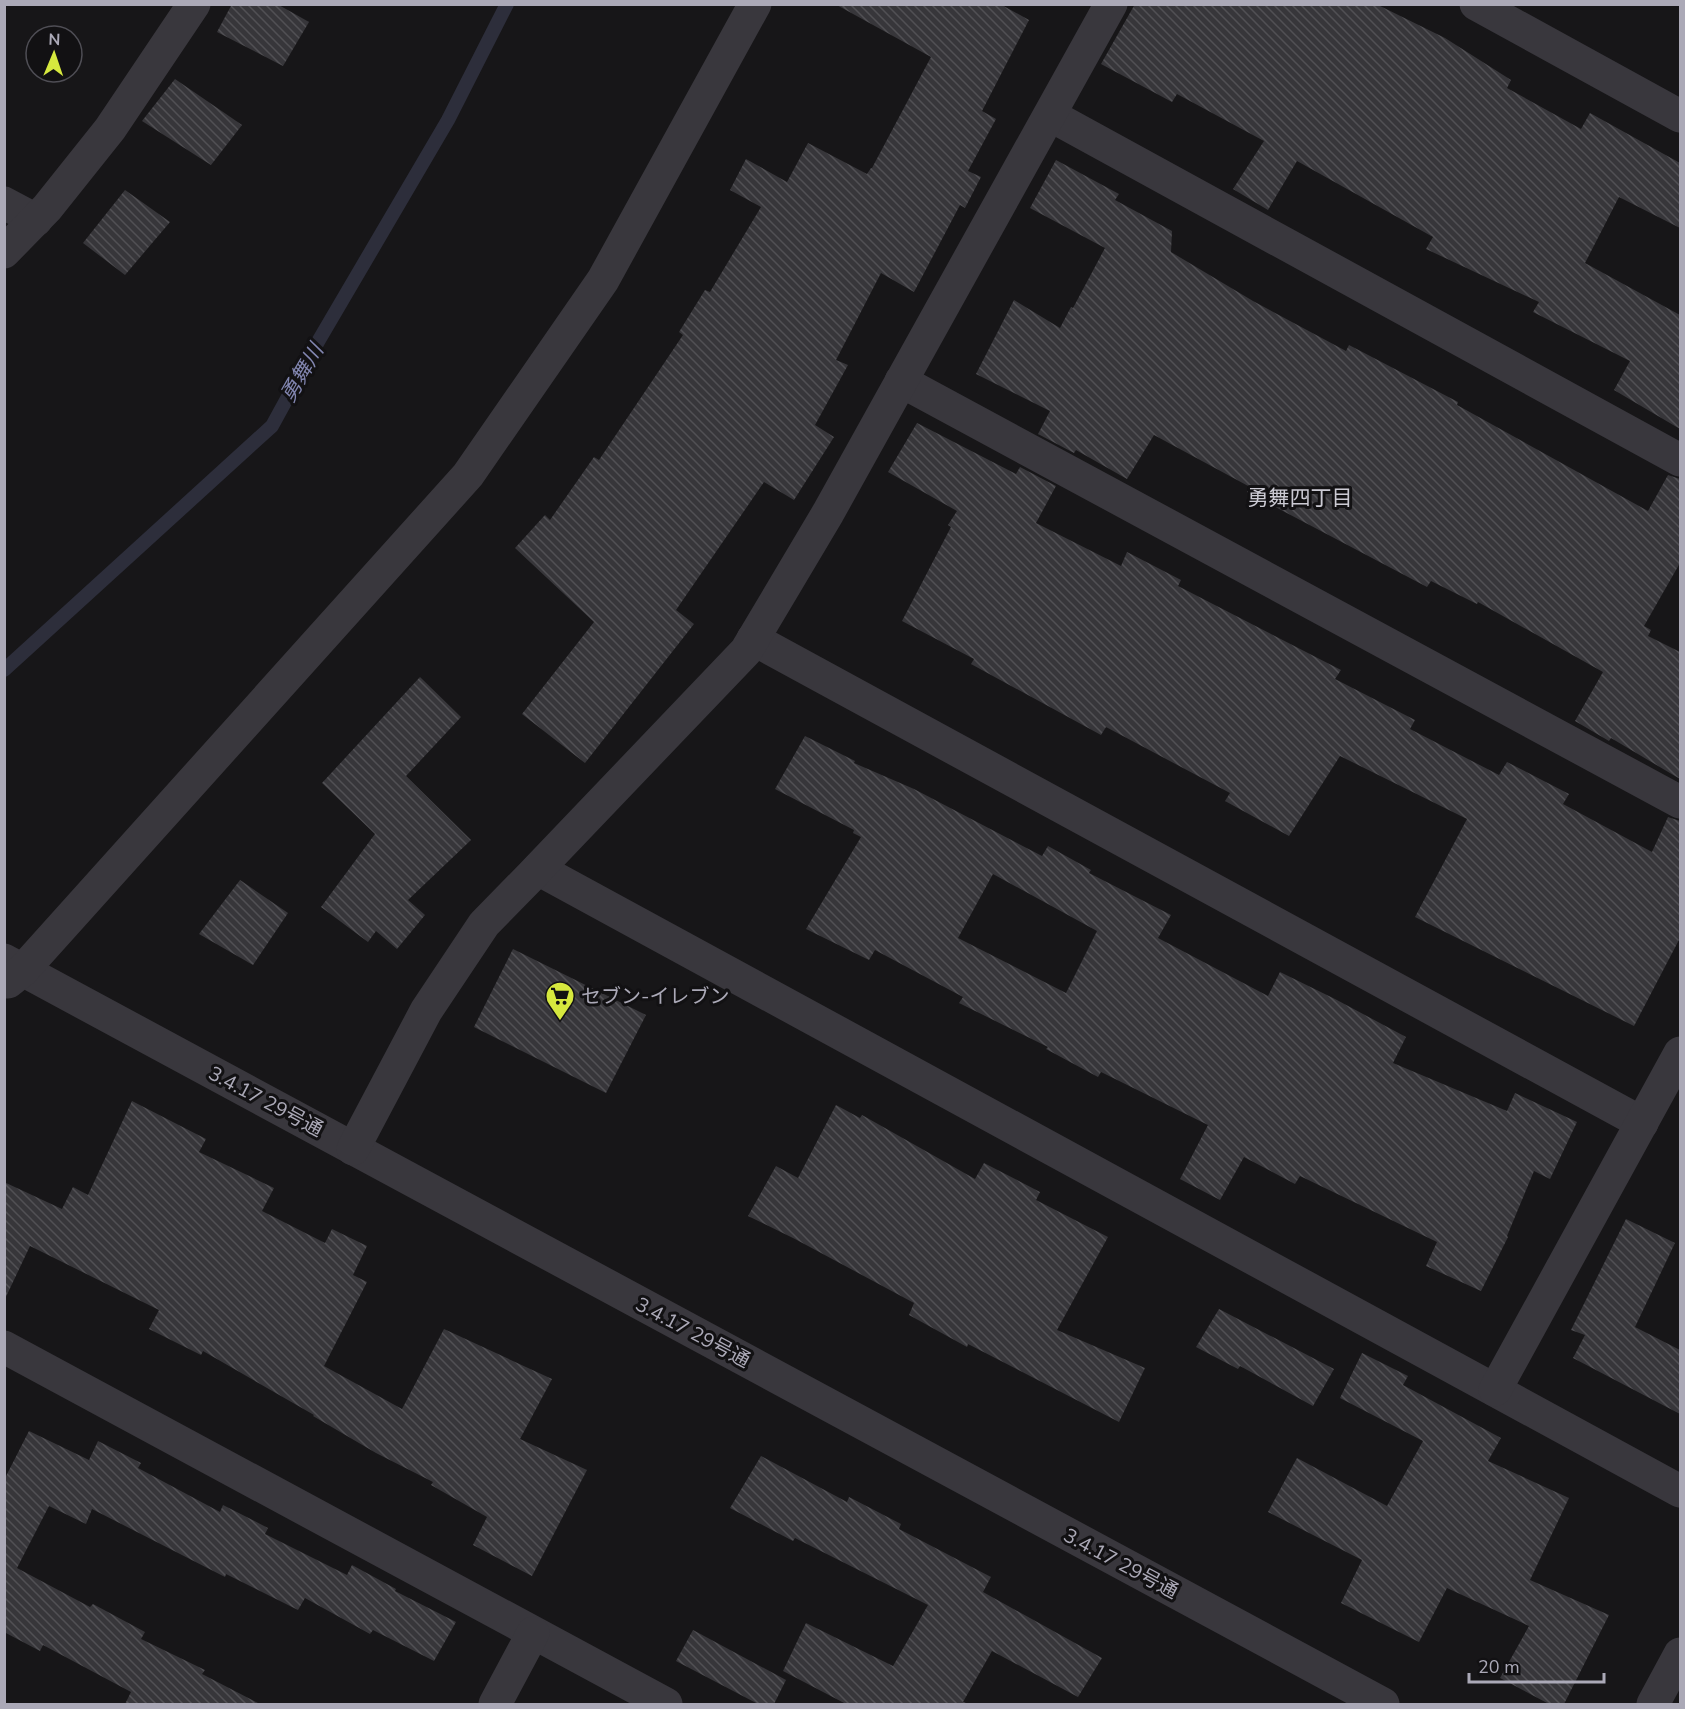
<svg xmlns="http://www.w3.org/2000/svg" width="1685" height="1709" font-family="'Nunito Sans','Noto Sans JP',sans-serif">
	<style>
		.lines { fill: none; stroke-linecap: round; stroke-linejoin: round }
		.stream { stroke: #2d2e3b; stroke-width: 14 }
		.building { fill: url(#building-back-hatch); fill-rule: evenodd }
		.minor { stroke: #39373d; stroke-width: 33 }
		.labels { text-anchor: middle; stroke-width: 6; stroke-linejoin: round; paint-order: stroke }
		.poi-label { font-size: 20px; fill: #aba9b7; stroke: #121113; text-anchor: start }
		.street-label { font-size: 20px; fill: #aba9b7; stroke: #121113 }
		.water-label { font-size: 21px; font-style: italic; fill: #8286b0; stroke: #121113 }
		.neighbourhood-label { font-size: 21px; fill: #cbcad3; stroke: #121113 }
	</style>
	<defs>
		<pattern id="building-back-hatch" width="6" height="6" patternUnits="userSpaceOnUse" patternTransform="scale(1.5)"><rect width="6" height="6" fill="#37363a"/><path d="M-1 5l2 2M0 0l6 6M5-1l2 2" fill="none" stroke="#515054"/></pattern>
	</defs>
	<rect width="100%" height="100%" fill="#171618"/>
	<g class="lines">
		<!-- stream -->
		<path class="stream" d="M 4,670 L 272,426 L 319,340 L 448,120 L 507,4"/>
	</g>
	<!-- building -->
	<g class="building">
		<path d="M 232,4 L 277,4 L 309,22 L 283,66 L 217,32 Z"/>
		<path d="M 835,4 L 1000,4 L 1029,20 L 982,111 L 996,119 L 968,171 L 981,177 L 965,208 L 960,205 L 914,292 L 881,273 L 836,360 L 848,365 L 815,425 L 834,437 L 794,500 L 764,482 L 676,610 L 694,624 L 585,763 L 522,714 L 594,622 L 515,548 L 545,515 L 550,520 L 594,457 L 599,460 L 683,335 L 679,332 L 705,290 L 710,292 L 761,207 L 730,190 L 746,159 L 787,182 L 808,143 L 867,174 L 871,168 L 872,168 L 931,57 Z"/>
		<path d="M 1135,4 L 1376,4 L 1445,38 L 1511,80 L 1507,88 L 1581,129 L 1590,113 L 1680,163 L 1680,228 L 1619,197 L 1585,263 L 1680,315 L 1680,429 L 1614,390 L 1630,361 L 1533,312 L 1539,302 L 1426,249 L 1433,237 L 1297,161 L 1268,210 L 1233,189 L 1264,141 L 1177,94 L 1172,102 L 1101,64 Z"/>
		<path d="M 175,79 L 242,125 L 211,165 L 142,121 Z"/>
		<path d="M 1056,160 L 1119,194 L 1115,200 L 1172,231 L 1171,252 L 1253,301 L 1346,351 L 1349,345 L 1458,402 L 1457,405 L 1648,511 L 1668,475 L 1680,479 L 1680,563 L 1644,626 L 1651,630 L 1648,636 L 1680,652 L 1680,779 L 1611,738 L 1609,741 L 1575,721 L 1603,672 L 1478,602 L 1477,604 L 1431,581 L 1427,587 L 1247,492 L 1250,487 L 1154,435 L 1127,479 L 1076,450 L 1074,453 L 1038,434 L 1050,411 L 976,374 L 1014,300 L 1060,328 L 1071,307 L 1073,308 L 1105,248 L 1030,208 Z"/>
		<path d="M 125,190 L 170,222 L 125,275 L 83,243 Z"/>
		<path d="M 917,423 L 1016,474 L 1020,467 L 1056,486 L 1036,523 L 1121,566 L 1127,552 L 1181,580 L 1178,586 L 1341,670 L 1335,679 L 1415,720 L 1410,729 L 1499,775 L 1507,762 L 1569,794 L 1563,804 L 1652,852 L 1668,817 L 1680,821 L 1680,938 L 1634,1026 L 1415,917 L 1467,819 L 1340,756 L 1289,836 L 1225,801 L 1230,793 L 1106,727 L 1101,735 L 971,664 L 974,659 L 902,621 L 951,527 L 948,525 L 957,511 L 888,472 Z"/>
		<path d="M 420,677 L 461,717 L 406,776 L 471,840 L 408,900 L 425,915 L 397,949 L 376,931 L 368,942 L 321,907 L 375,834 L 322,783 Z"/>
		<path d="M 805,736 L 855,761 L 854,763 L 914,789 L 1042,856 L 1048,846 L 1091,870 L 1089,873 L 1171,915 L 1158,938 L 1268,996 L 1280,972 L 1335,999 L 1406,1037 L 1393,1063 L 1507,1111 L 1515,1093 L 1577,1122 L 1550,1179 L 1534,1171 L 1507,1236 L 1508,1237 L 1481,1291 L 1426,1266 L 1437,1242 L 1300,1176 L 1295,1184 L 1244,1157 L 1220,1200 L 1180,1179 L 1208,1125 L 1101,1072 L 1098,1077 L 1046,1049 L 1048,1047 L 959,1003 L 963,997 L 875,950 L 869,960 L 806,929 L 861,837 L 853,833 L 854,830 L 775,789 ZM 993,874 L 1097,931 L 1066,993 L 958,938 Z"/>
		<path d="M 240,880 L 288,913 L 253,965 L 199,934 Z"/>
		<path d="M 513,949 L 646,1015 L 606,1093 L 474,1027 Z"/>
		<path d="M 132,1101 L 206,1139 L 199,1152 L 274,1188 L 262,1211 L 325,1243 L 332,1229 L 367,1246 L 353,1275 L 367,1282 L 324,1366 L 402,1409 L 444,1329 L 552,1379 L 520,1439 L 587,1470 L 532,1576 L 473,1545 L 487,1517 L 431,1485 L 433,1482 L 376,1453 L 313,1416 L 314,1415 L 203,1351 L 201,1355 L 149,1329 L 159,1310 L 30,1246 L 4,1301 L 4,1182 L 62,1209 L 73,1187 L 88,1195 Z"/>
		<path d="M 836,1105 L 860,1118 L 862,1115 L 975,1179 L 984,1163 L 1040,1192 L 1036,1200 L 1108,1237 L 1057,1330 L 1145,1368 L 1119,1422 L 968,1344 L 967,1347 L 909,1315 L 914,1303 L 795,1239 L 748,1216 L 776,1166 L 798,1178 Z"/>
		<path d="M 1626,1219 L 1675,1243 L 1635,1327 L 1680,1350 L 1680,1414 L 1573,1358 L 1585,1335 L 1571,1330 Z"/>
		<path d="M 1219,1309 L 1334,1369 L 1313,1406 L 1240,1366 L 1238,1369 L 1196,1347 Z"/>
		<path d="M 1362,1353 L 1408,1376 L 1403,1385 L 1501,1438 L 1488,1461 L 1569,1498 L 1530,1580 L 1609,1615 L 1564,1704 L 1549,1704 L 1500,1678 L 1529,1626 L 1447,1588 L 1419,1642 L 1341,1603 L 1362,1560 L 1268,1512 L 1297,1458 L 1387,1506 L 1423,1441 L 1340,1398 Z"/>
		<path d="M 29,1431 L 89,1460 L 98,1441 L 141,1463 L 138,1468 L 220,1512 L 223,1505 L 268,1528 L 265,1534 L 347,1575 L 352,1565 L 396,1589 L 395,1591 L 456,1622 L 434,1661 L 373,1630 L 370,1634 L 305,1598 L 298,1610 L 226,1574 L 225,1577 L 92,1509 L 86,1524 L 49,1506 L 17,1568 L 90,1607 L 93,1604 L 145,1632 L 141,1639 L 205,1670 L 202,1674 L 260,1704 L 125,1704 L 131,1692 L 43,1645 L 40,1651 L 4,1632 L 4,1480 Z"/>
		<path d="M 761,1456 L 847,1502 L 849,1497 L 901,1524 L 899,1529 L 991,1577 L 983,1592 L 1102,1658 L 1078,1697 L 992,1651 L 963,1702 L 969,1704 L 846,1704 L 783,1671 L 806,1623 L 893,1666 L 928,1605 L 795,1538 L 793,1541 L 730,1508 Z"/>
		<path d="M 693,1630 L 786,1680 L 774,1704 L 758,1704 L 676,1661 Z"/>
	</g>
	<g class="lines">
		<!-- minor -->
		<g class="minor">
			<path d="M 1476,4 L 1680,116"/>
			<path d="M 1050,115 L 1680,460"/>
			<path d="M 4,203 L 36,220"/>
			<path d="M 4,252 L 47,208 L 110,129 L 194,4"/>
			<path d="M 901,381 L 1680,802"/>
			<path d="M 753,639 L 1642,1123"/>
			<path d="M 538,869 L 1680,1491"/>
			<path d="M 4,960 L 1383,1704"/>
			<path d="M 8,982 L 23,970 L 468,475 L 603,280 L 755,4"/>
			<path d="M 353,1149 L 426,1011 L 484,924 L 531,876 L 746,651 L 828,513 L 1111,4"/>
			<path d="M 4,1347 L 666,1704"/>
			<path d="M 1495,1390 L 1680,1053"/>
			<path d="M 495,1704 L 533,1633"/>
			<path d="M 1653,1704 L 1680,1654"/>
		</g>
	</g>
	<!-- icons -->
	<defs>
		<g id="supermarket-pin" transform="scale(1.5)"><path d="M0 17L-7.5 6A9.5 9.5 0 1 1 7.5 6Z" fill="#d6e83e" stroke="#121113"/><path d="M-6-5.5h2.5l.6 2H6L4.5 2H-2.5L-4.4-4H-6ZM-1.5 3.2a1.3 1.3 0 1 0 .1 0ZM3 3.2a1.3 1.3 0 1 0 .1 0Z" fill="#111"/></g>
	</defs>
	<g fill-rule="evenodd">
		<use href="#supermarket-pin" x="560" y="996"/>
	</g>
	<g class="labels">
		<!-- poi labels -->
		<g class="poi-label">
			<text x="581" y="1003">セブン-イレブン</text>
		</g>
		<!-- street labels -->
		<g class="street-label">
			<text transform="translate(266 1101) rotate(28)" y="7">3.4.17 29号通</text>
			<text transform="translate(693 1332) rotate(28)" y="7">3.4.17 29号通</text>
			<text transform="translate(1121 1563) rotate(28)" y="7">3.4.17 29号通</text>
		</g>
		<!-- water labels -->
		<g class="water-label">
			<text transform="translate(302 373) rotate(-60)" y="7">勇舞川</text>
		</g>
		<!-- neighbourhood labels -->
		<g class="neighbourhood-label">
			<text x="1300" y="505">勇舞四丁目</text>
		</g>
	</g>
	<!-- border -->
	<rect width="1685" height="1709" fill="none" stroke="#aba9b7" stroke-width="12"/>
	<!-- north arrow -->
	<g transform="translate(54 54) rotate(2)"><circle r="28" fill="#121113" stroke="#4f4e55" stroke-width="1.5"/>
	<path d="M0-4.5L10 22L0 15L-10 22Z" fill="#d6e83e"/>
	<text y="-9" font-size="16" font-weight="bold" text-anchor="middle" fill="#aba9b7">N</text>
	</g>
	<!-- scale -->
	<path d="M1469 1673v9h135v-9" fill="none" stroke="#aba9b7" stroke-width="3"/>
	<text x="1478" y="1673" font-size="18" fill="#aba9b7" stroke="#121113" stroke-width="4.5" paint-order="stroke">20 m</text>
</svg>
